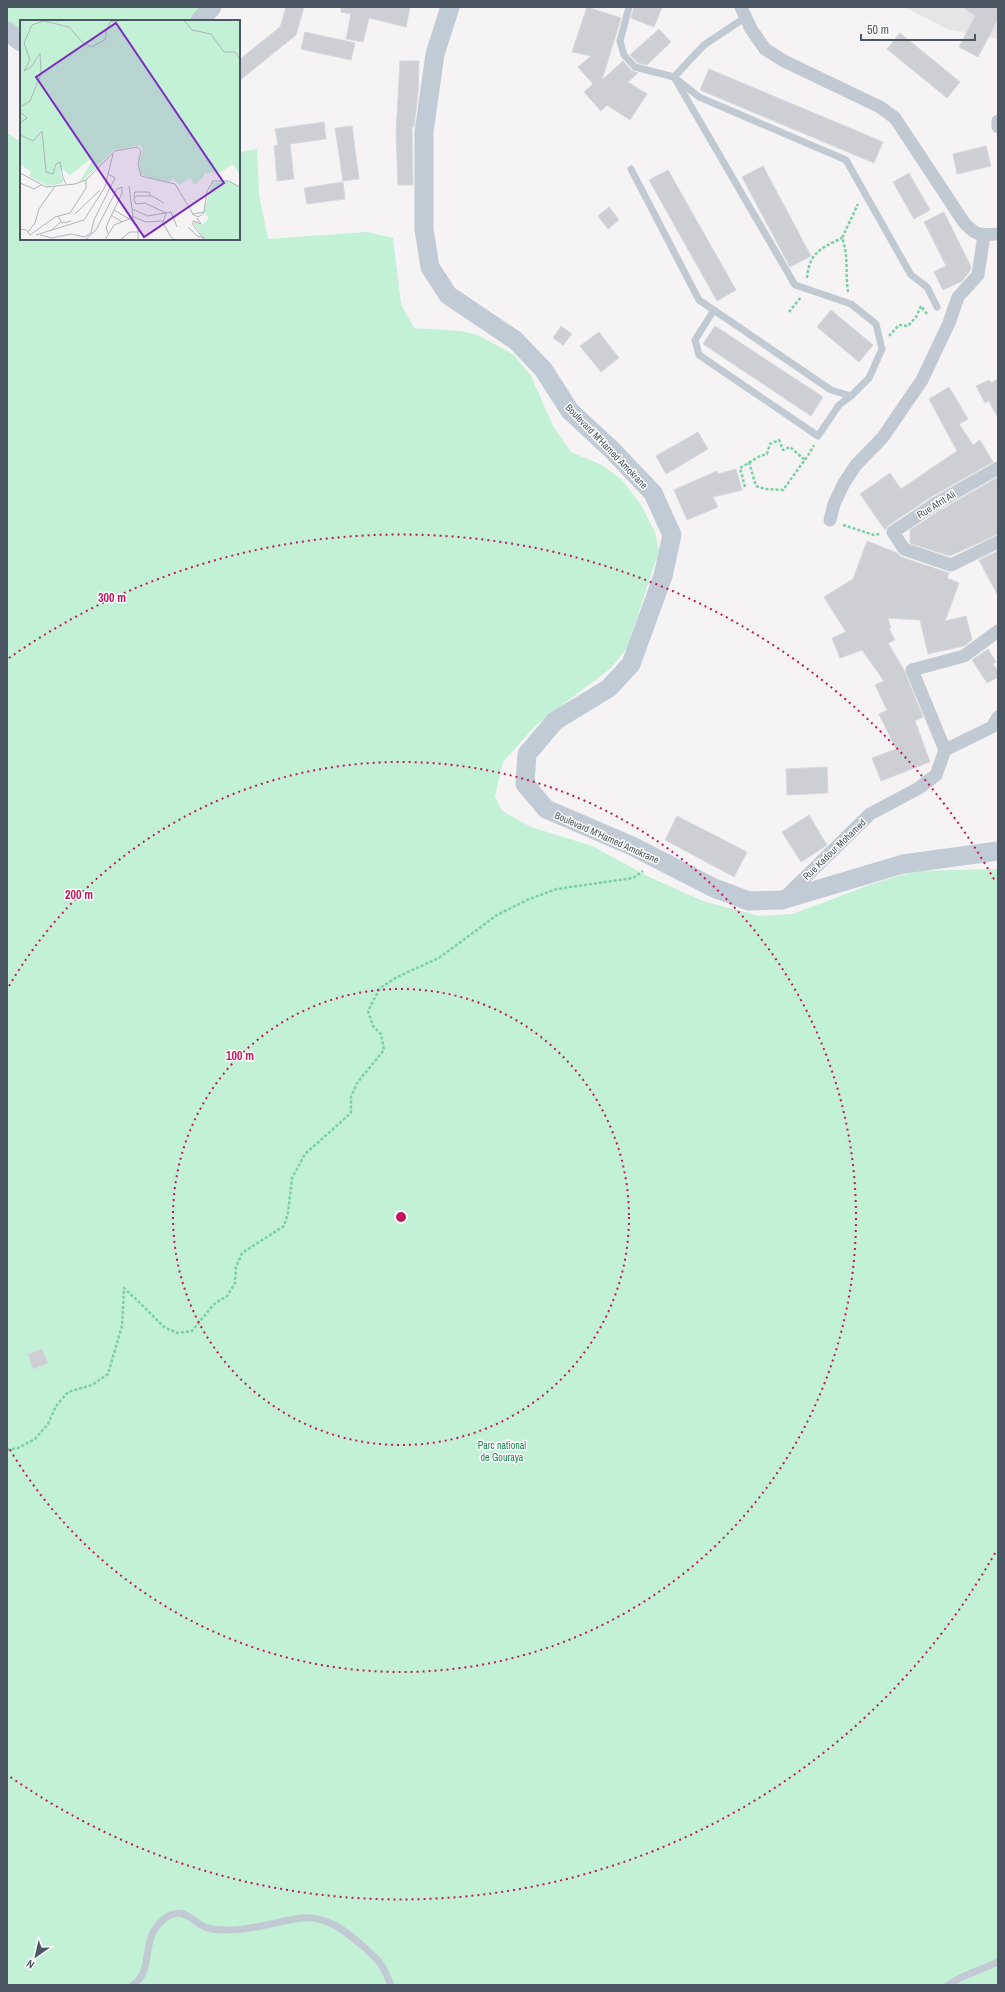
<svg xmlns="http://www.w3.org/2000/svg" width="1005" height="1992" font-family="'Archivo Narrow',sans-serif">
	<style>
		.education { fill: #e6e4e5 }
		.green { fill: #c3f1d5 }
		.building { fill: #cdcfd5; stroke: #d7d9de }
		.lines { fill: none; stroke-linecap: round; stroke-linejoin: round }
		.path { stroke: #7ad0a6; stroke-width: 2.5; stroke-dasharray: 3 2; stroke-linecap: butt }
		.lane { stroke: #c1cad2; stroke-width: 7 }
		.street { stroke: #c1cad2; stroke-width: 13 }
		.secondary { stroke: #c1cbd6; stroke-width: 19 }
		.ring { fill: none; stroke: #c2185b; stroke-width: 2; stroke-dasharray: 2 4 }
		.labels { text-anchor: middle; stroke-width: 3; stroke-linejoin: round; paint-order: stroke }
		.street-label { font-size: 10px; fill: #4a5661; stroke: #fff }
		.park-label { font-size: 10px; fill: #17864f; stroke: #fff }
		.inset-road { fill: none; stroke: #b1b4b9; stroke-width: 1 }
		.view { fill: #7b2cbf; fill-opacity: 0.15; stroke: #7b2cbf; stroke-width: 2 }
		.inset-edge { fill: none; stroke: #4a5661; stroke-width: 2 }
		.centre { fill: #c2185b; stroke: #fff; stroke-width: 2 }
		.ring-label { font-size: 12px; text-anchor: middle; font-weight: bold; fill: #c2185b; stroke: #fff; stroke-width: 3; stroke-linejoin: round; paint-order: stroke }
	</style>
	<rect width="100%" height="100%" fill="#f5f3f3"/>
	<!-- education -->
	<path class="education" d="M 904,7 L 998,7 L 998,39 L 947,29 Z"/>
	<!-- green -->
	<g class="green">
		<path d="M 7,7 L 212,7 L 200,21 L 21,21 L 21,42 L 7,31 Z"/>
		<path d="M 7,133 L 21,142 L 21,239 L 239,239 L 239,152 L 257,149 L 259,194 L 268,239 L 367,232 L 393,238 L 401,304 L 414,328 L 461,331 L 478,335 L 514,355 L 531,376 L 553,426 L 571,452 L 602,465 L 622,480 L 641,505 L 655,532 L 659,551 L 627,648 L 611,668 L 536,725 L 503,762 L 495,796 L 502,811 L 531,827 L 592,846 L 647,876 L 703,901 L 759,916 L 793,914 L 872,884 L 916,871 L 998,869 L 998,1985 L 7,1985 Z"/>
	</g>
	<!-- building -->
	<g class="building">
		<path d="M 286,7 L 304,7 L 296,35 L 239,81 L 239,60 L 280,27 Z"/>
		<path d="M 341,7 L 410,7 L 406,27 L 369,18 L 363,42 L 346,39 L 351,14 L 341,12 Z"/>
		<path d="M 587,7 L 621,18 L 602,80 L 623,61 L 632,71 L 638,73 L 628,82 L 647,94 L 630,120 L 607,105 L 601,111 L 584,92 L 593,84 L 578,67 L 591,56 L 572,52 Z"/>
		<path d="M 634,7 L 662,7 L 654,27 L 631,18 Z"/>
		<path d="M 963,7 L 998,7 L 998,19 L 978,57 L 959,47 L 975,16 Z"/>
		<path d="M 659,29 L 671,42 L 647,65 L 638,63 L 630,55 Z"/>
		<path d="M 305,32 L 355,43 L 351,60 L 301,49 Z"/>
		<path d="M 900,33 L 960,82 L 947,98 L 887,49 Z"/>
		<path d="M 400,61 L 419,61 L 418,93 L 414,127 L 412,127 L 413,185 L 398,185 L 396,134 Z"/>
		<path d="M 709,69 L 883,142 L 874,163 L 700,90 Z"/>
		<path d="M 324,122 L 326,139 L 290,144 L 294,179 L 277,181 L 274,146 L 278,145 L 275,129 Z"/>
		<path d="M 352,126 L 359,179 L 343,181 L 335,128 Z"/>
		<path d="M 986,146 L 991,166 L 957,174 L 953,154 Z"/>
		<path d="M 763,166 L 811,256 L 790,267 L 742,177 Z"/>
		<path d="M 668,170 L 736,290 L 717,301 L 649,180 Z"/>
		<path d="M 909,173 L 930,210 L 914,219 L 893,182 Z"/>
		<path d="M 343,182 L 345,199 L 307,204 L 304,188 Z"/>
		<path d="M 609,207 L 619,220 L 608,229 L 598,216 Z"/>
		<path d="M 944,212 L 971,267 L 970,271 L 962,281 L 943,290 L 934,272 L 946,266 L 924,222 Z"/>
		<path d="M 831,310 L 873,345 L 859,362 L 817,327 Z"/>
		<path d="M 561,326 L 572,334 L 563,345 L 553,338 Z"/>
		<path d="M 715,326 L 823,397 L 811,416 L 703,344 Z"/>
		<path d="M 599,332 L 619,358 L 601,372 L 580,346 Z"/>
		<path d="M 998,379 L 998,418 L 989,401 L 985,403 L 976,386 L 989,380 L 991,383 Z"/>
		<path d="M 949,387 L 968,419 L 959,424 L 973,445 L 980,440 L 993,462 L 931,497 L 889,525 L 885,530 L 860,494 L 890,473 L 901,489 L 957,451 L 929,399 Z"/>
		<path d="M 698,432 L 708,449 L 666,474 L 656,456 Z"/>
		<path d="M 736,469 L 742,490 L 713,497 L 718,507 L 687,520 L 674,490 L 717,471 L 718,474 Z"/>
		<path d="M 998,477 L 998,534 L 950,556 L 910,543 L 910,530 L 939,511 Z"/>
		<path d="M 867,541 L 897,553 L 901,557 L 949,573 L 947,578 L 959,583 L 945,621 L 966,616 L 972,640 L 964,646 L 928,654 L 920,620 L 888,618 L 891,628 L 889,629 L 895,640 L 888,643 L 904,670 L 923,717 L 915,721 L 930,762 L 881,781 L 872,758 L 896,749 L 879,714 L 887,710 L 875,685 L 884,681 L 862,650 L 840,658 L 832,638 L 846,632 L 824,597 L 853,579 Z"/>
		<path d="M 998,551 L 998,596 L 979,560 Z"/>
		<path d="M 988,649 L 996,662 L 993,664 L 998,671 L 998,677 L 987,683 L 972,660 Z"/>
		<path d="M 827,767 L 828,793 L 787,795 L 786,769 Z"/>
		<path d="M 809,815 L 827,845 L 801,862 L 782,832 Z"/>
		<path d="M 677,816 L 747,852 L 734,877 L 665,840 Z"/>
		<path d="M 42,1349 L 48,1363 L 33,1369 L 28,1354 Z"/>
	</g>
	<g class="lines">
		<!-- path -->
		<g class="path">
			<path d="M 807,278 C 809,253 821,248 842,238"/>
			<path d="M 848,292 C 845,274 849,255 842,238 L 858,204"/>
			<path d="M 789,312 L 801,297"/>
			<path d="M 889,336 L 899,325 L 908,326 L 916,317 L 921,306 L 927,314"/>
			<path d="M 749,462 L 756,486 L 765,489 L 783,490 L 809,454 L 814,445"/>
			<path d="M 745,487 L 740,468 L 760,456 L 767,454 L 770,444 L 779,440 L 783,450 L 790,447 L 805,460"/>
			<path d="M 843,525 L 874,535 L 880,534"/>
			<path d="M 7,1450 L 18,1448 L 35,1439 L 48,1424 L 56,1406 L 68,1392 L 92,1385 L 108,1374 L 122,1326 L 124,1288 L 139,1302 L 165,1328 L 178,1333 L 192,1331 L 214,1304 L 227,1296 L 235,1283 L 236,1267 L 242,1253 L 284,1226 L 288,1213 L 292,1178 L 305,1154 L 351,1113 L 351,1097 L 357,1083 L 384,1050 L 381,1034 L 373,1026 L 368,1011 L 380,988 L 397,977 L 439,958 L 497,915 L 529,899 L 557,889 L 633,878 L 643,871"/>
		</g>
		<!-- lane -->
		<g class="lane">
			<path d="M 629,7 L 620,41 L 624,55 L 635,67 L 674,77 L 699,97 L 846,160 L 911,275 L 927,287 L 937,307"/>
			<path d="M 631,169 L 699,300 L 831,390 L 851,396 L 869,378 L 882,349 L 876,324 L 851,304 L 795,285 L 674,77 L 704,45 L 746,17"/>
			<path d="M 714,310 L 695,340 L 699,355 L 818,436 L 839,405 L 851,396"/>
			<path d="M 133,1985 C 156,1969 138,1940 164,1919 C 183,1905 190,1920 205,1927 C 210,1929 220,1930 226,1930 C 251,1931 277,1921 301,1918 C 327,1915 347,1932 365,1948 C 370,1953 376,1958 380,1963 C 385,1970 388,1978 391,1985"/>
			<path d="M 948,1985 L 960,1978 L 998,1962"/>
		</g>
		<!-- street -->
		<g class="street">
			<path d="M 741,7 L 751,29 L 765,49 L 784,61 L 880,107 L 895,118 L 963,221 C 975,236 980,235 998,234"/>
			<path d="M 998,121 L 998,127"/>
			<path d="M 998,468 L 935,504 L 893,532 L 904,549 L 951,565 L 998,542"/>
			<path d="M 830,520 L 834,504 L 844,483 L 856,465 L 883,437 L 922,380 L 949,323 L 958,297 L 978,275 L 984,235"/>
			<path d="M 945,750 L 912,670 L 964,656 L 998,631"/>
			<path d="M 785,897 L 870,814 L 919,788 L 936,775 L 945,750 L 992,727 L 998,717"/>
		</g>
		<!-- secondary -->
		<g class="secondary">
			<path d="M 450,7 L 435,54 L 424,132 L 424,229 L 430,267 L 448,295 L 515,340 L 543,369 L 570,411 L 612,450 L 653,493 L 672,535 L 663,576 L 631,664 L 609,688 L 555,721 L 527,754 L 525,784 L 546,809 L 632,846 L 714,888 L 749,901 L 782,900 L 903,864 L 998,851"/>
			<path d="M 200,21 L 212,7"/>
			<path d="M 7,31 L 21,42"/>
		</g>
	</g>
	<!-- distance rings -->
	<g class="ring">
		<circle cx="401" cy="1217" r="228"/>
		<path d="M9 986A455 455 0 1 1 9 1448"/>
		<path d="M995 1553A683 683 0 0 1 9 1776M9 658A683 683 0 0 1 995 881"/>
	</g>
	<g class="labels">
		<!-- street labels -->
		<g class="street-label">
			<text transform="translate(607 446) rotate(46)" y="4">Boulevard M'Hamed Amokrane</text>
			<text transform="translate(936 504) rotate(-32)" y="4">Rue Afrit Ali</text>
			<text transform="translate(607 837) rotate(24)" y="4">Boulevard M'Hamed Amokrane</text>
			<text transform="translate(834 849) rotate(-44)" y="4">Rue Kadour Mohamed</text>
		</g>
		<!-- park labels -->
		<g class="park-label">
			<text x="502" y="1449">Parc national<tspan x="502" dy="12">de Gouraya</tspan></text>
		</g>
	</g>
	<!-- overview -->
	<g transform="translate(20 20)">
		<rect width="220" height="220" fill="#f5f3f3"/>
		<path d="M 0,0 L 220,0 L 220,155 L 213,144 L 200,152 L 184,153 L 184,156 L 175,165 L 170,158 L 160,165 L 153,159 L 148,162 L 131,158 L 121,154 L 119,145 L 123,129 L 120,125 L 94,130 L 62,161 L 60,161 L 72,141 L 70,139 L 50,155 L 43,149 L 40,152 L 43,163 L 28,166 L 14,159 L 9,155 L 11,152 L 0,144 ZM 208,161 L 220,166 L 220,220 L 185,220 L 173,202 L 182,205 L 189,198 L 184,192 L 192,163 Z" fill="#c3f1d5"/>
		<path class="inset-road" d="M 164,0 L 172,10 L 191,14 L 204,32 L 215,32 L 220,39M 0,87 L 10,81 L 21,54 L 20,33 L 12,46 L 4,51 L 10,40 L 4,23 L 12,5 L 24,1 L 49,7 L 63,23 L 72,27 L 86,19 L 86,11 L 90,2 L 105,0M 0,92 L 7,98 L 0,103M 0,115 L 13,121 L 22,111 L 26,152 L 33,154 L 36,144 L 40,142 L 43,158 L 46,164M 0,153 L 26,167 L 55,164 L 66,160 L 95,131 L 117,127 L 121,131 L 118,144 L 121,156 L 155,164 L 173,194 L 184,192 L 187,171 L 193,161 L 208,161 L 220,167M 0,163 L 14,169 L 21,165M 109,166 L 113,197M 114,177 L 115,172 L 129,172 L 130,176M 112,189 L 128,196 L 151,192 L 157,207M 94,190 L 114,202 L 118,207 L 118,220M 55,194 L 80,170M 172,194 L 178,197 L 184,193M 91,195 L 102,202M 38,196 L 42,203 L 51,201M 177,198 L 181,204 L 173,201 L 173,205 L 185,220M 143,202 L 146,193 L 125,183 L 116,184 L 114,179 L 116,176 L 132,176 L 144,183M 168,207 L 177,216 L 185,218M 0,209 L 6,210 L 10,215M 30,211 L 41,202M 8,212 L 15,203 L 19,189 L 35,166M 10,215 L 35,197 L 50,193 L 66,168 L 66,160M 16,215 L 64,200 L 85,167 L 93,134M 20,215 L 32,218 L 51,214 L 64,217M 64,217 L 71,213 L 74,200 L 95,158 L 88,154M 66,219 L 76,210 L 97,169 L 102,167 L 102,173 L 86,207 L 88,213M 85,220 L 94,205 L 114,197 L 126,202 L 142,201 L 151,217 L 155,220M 100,220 L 110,212 L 119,212"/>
		<path class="view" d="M 96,3 L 204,163 L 124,217 L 16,57 Z"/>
		<rect width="220" height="220" class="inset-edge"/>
	</g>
	<circle cx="401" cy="1217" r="6" class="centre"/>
	<g class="ring-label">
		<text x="112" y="602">300 m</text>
		<text x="79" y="899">200 m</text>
		<text x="240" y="1060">100 m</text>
	</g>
	<!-- border -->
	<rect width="1005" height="1992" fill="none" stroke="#4a5661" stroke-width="16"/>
	<!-- north arrow -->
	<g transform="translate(36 1956) rotate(214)" stroke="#ffffff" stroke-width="3" paint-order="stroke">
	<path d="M0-3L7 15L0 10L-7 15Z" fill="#4a5661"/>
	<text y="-6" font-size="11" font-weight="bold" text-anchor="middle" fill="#4a5661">N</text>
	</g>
	<!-- scale -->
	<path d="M861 34v6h114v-6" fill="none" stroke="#4a5661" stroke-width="2"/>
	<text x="867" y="34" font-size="12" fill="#4a5661" stroke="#ffffff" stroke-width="3" paint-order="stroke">50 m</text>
</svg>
